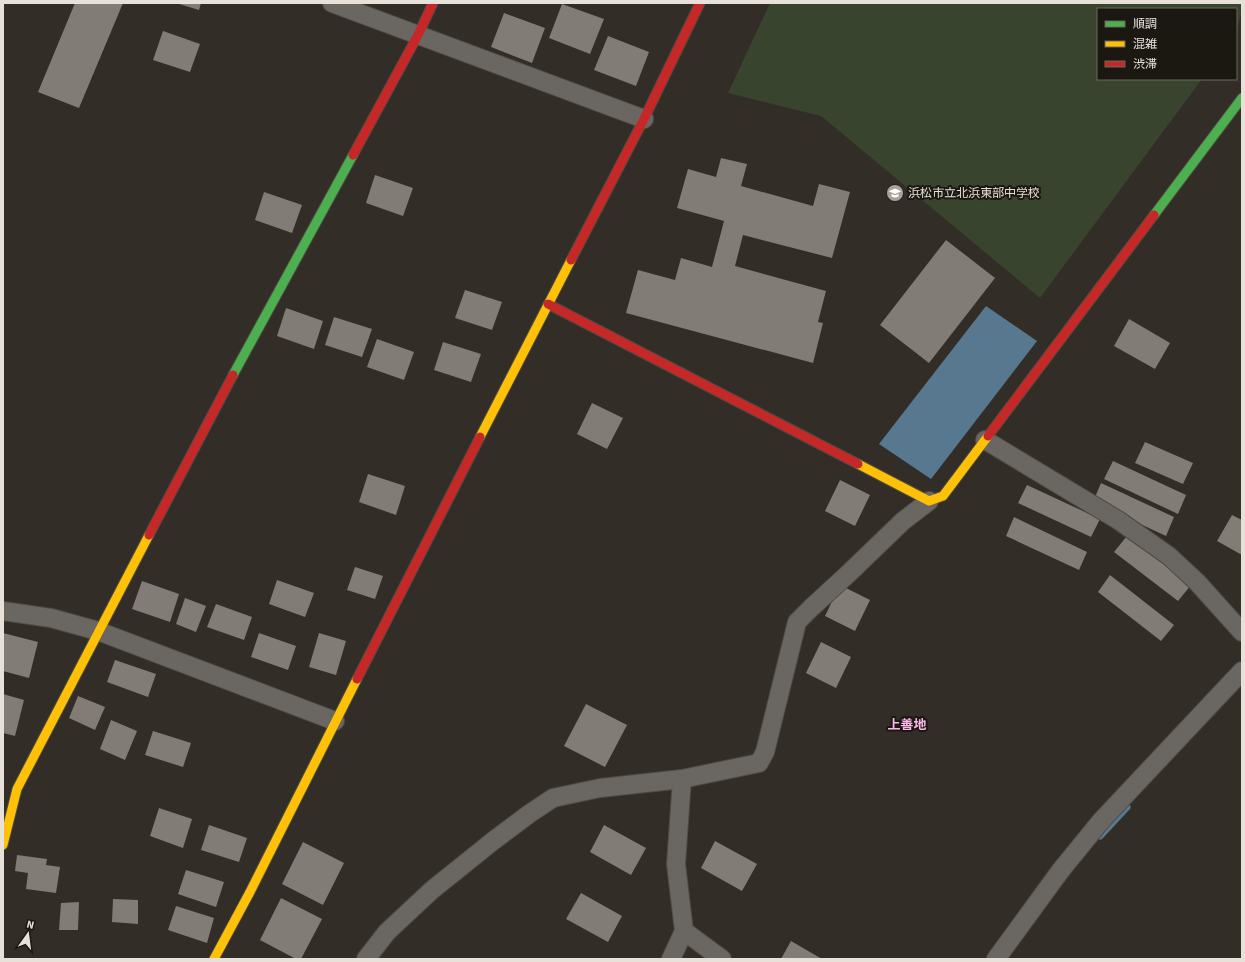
<svg xmlns="http://www.w3.org/2000/svg" width="1245" height="962" font-family="'Source Sans 3','Noto Sans JP',sans-serif">
	<style>
		.green { fill: #38442e }
		.water { fill: #57788f }
		.lines { fill: none; stroke-linecap: round; stroke-linejoin: round }
		.stream { stroke: #57788f; stroke-width: 7 }
		.building { fill: #817c76 }
		.street-casing { stroke: #4f4a44; stroke-width: 20 }
		.fast-casing { stroke: #4f4a44; stroke-width: 11 }
		.slow-casing { stroke: #4f4a44; stroke-width: 11 }
		.jam-casing { stroke: #4f4a44; stroke-width: 11 }
		.street { stroke: #6a6661; stroke-width: 18 }
		.fast { stroke: #4caf50; stroke-width: 9 }
		.slow { stroke: #ffc107; stroke-width: 9 }
		.jam { stroke: #c62828; stroke-width: 9 }
		.labels { text-anchor: middle; stroke-width: 4; stroke-linejoin: round; paint-order: stroke }
		.poi-label { font-size: 12px; fill: #e7e1d9; stroke: #1b1711; text-anchor: start }
		.neighbourhood-label { font-size: 13px; font-weight: bold; fill: #fbb7e8; stroke: #1b1711 }
	</style>
	<rect width="100%" height="100%" fill="#322d26"/>
	<!-- green -->
	<path class="green" d="M 770,3 L 1242,3 L 1242,10 L 1236,33 L 1236,9 L 1098,9 L 1098,79 L 1202,79 L 1040,298 L 821,116 L 728,93 Z"/>
	<!-- water -->
	<path class="water" d="M 986,306 L 1037,341 L 931,479 L 879,444 Z"/>
	<g class="lines">
		<!-- stream -->
		<path class="stream" d="M 1100,836 L 1127,807"/>
	</g>
	<!-- building -->
	<g class="building">
		<path d="M 75,3 L 123,3 L 79,108 L 38,92 Z"/>
		<path d="M 176,3 L 201,3 L 199,10 Z"/>
		<path d="M 562,4 L 604,19 L 590,54 L 549,38 Z"/>
		<path d="M 504,13 L 545,28 L 532,63 L 491,47 Z"/>
		<path d="M 163,31 L 200,44 L 190,72 L 153,60 Z"/>
		<path d="M 608,36 L 649,52 L 636,86 L 594,70 Z"/>
		<path d="M 721,158 L 747,164 L 741,186 L 813,206 L 819,184 L 850,192 L 832,258 L 743,235 L 735,266 L 826,291 L 818,322 L 823,323 L 813,363 L 626,313 L 638,270 L 675,280 L 681,258 L 712,267 L 724,221 L 677,208 L 688,169 L 716,177 Z"/>
		<path d="M 375,175 L 413,188 L 403,216 L 366,203 Z"/>
		<path d="M 264,192 L 302,205 L 292,233 L 255,220 Z"/>
		<path d="M 946,240 L 995,278 L 929,363 L 880,325 Z"/>
		<path d="M 465,290 L 502,302 L 492,330 L 455,318 Z"/>
		<path d="M 286,308 L 323,321 L 314,349 L 277,336 Z"/>
		<path d="M 334,317 L 372,329 L 362,357 L 325,345 Z"/>
		<path d="M 1129,319 L 1170,343 L 1155,369 L 1114,346 Z"/>
		<path d="M 377,339 L 414,352 L 404,380 L 367,367 Z"/>
		<path d="M 443,342 L 481,354 L 471,382 L 434,370 Z"/>
		<path d="M 592,403 L 623,418 L 607,449 L 577,434 Z"/>
		<path d="M 1145,442 L 1193,463 L 1183,484 L 1135,463 Z"/>
		<path d="M 1113,461 L 1186,495 L 1178,514 L 1104,479 Z"/>
		<path d="M 368,474 L 405,486 L 396,515 L 359,502 Z"/>
		<path d="M 840,480 L 870,495 L 855,526 L 825,511 Z"/>
		<path d="M 1101,483 L 1174,517 L 1166,536 L 1093,502 Z"/>
		<path d="M 1027,485 L 1100,519 L 1091,537 L 1018,503 Z"/>
		<path d="M 1232,515 L 1242,520 L 1242,555 L 1217,541 Z"/>
		<path d="M 1014,517 L 1087,552 L 1079,570 L 1006,536 Z"/>
		<path d="M 1127,536 L 1191,585 L 1178,601 L 1114,552 Z"/>
		<path d="M 355,567 L 383,576 L 375,599 L 347,590 Z"/>
		<path d="M 1110,575 L 1174,625 L 1161,641 L 1098,592 Z"/>
		<path d="M 277,580 L 314,593 L 305,617 L 269,604 Z"/>
		<path d="M 142,581 L 179,594 L 170,622 L 132,609 Z"/>
		<path d="M 840,585 L 870,600 L 855,631 L 825,616 Z"/>
		<path d="M 185,598 L 206,606 L 196,632 L 176,624 Z"/>
		<path d="M 216,604 L 252,617 L 244,640 L 207,627 Z"/>
		<path d="M 3,633 L 38,642 L 29,678 L 3,671 Z"/>
		<path d="M 259,633 L 296,646 L 288,670 L 251,657 Z"/>
		<path d="M 319,633 L 346,641 L 336,675 L 309,667 Z"/>
		<path d="M 821,642 L 851,657 L 836,688 L 806,673 Z"/>
		<path d="M 115,660 L 156,674 L 148,697 L 107,682 Z"/>
		<path d="M 3,694 L 24,700 L 15,736 L 3,733 Z"/>
		<path d="M 78,696 L 105,707 L 95,730 L 69,718 Z"/>
		<path d="M 586,704 L 627,725 L 605,767 L 564,746 Z"/>
		<path d="M 111,720 L 137,731 L 125,760 L 100,749 Z"/>
		<path d="M 153,731 L 191,743 L 183,767 L 145,755 Z"/>
		<path d="M 159,808 L 192,819 L 183,848 L 150,836 Z"/>
		<path d="M 209,825 L 247,838 L 239,862 L 201,850 Z"/>
		<path d="M 604,825 L 646,848 L 631,875 L 590,852 Z"/>
		<path d="M 715,841 L 757,864 L 742,891 L 701,868 Z"/>
		<path d="M 303,842 L 344,863 L 323,905 L 282,884 Z"/>
		<path d="M 17,855 L 47,859 L 46,865 L 60,867 L 56,893 L 26,889 L 28,873 L 15,871 Z"/>
		<path d="M 186,870 L 224,882 L 216,907 L 178,894 Z"/>
		<path d="M 581,893 L 622,916 L 608,942 L 566,919 Z"/>
		<path d="M 281,898 L 322,919 L 301,959 L 296,959 L 260,940 Z"/>
		<path d="M 113,899 L 138,900 L 138,924 L 112,922 Z"/>
		<path d="M 79,902 L 78,930 L 59,930 L 61,903 Z"/>
		<path d="M 176,906 L 214,918 L 207,943 L 168,930 Z"/>
		<path d="M 791,941 L 822,959 L 781,959 Z"/>
	</g>
	<g class="lines">
		<!-- street casing -->
		<g class="street-casing">
			<g id="street">
				<path d="M 332,3 L 644,119"/>
				<path d="M 985,440 L 1118,520 L 1169,556 L 1197,582 L 1242,632"/>
				<path d="M 3,611 L 51,618 L 98,631 L 335,721"/>
				<path d="M 684,931 L 722,959"/>
				<path d="M 366,959 L 387,932 L 432,890 L 493,841 L 529,814 L 553,798 L 600,788 L 682,779 L 759,763 L 765,752 L 797,622 L 811,608 L 848,574 L 903,521 L 929,501"/>
				<path d="M 671,959 L 684,931 L 676,864 L 682,779"/>
				<path d="M 996,959 L 1061,870 L 1101,821 L 1242,671"/>
			</g>
		</g>
		<!-- fast casing -->
		<g class="fast-casing">
			<g id="fast">
				<path d="M 1154,215 L 1242,98"/>
				<path d="M 233,375 L 353,155"/>
			</g>
		</g>
		<!-- slow casing -->
		<g class="slow-casing">
			<g id="slow">
				<path d="M 480,437 L 571,260"/>
				<path d="M 858,464 L 929,501 L 943,496 L 988,436"/>
				<path d="M 3,845 L 17,789 L 149,535"/>
				<path d="M 214,959 L 250,892 L 357,679"/>
			</g>
		</g>
		<!-- jam casing -->
		<g class="jam-casing">
			<g id="jam">
				<path d="M 353,155 L 418,35 L 433,3"/>
				<path d="M 571,260 L 644,119 L 700,3"/>
				<path d="M 548,304 L 858,464"/>
				<path d="M 988,436 L 1154,215"/>
				<path d="M 149,535 L 233,375"/>
				<path d="M 357,679 L 480,437"/>
			</g>
		</g>
		<!-- street -->
		<use href="#street" class="street"/>
		<!-- fast -->
		<use href="#fast" class="fast"/>
		<!-- slow -->
		<use href="#slow" class="slow"/>
		<!-- jam -->
		<use href="#jam" class="jam"/>
	</g>
	<!-- icons -->
	<defs>
		<g id="school-disc" transform="scale(0.9)"><circle r="9.5" fill="#a8a29a" stroke="#1b1711"/><path d="M0-5L7-2L0 1L-7-2ZM-4 1L0 2.5L4 1V4Q0 6-4 4Z" fill="#fff"/></g>
	</defs>
	<g fill-rule="evenodd">
		<use href="#school-disc" x="895" y="193"/>
	</g>
	<g class="labels">
		<!-- poi labels -->
		<g class="poi-label">
			<text x="908" y="197">浜松市立北浜東部中学校</text>
		</g>
		<!-- neighbourhood labels -->
		<g class="neighbourhood-label">
			<text x="907" y="729">上善地</text>
		</g>
	</g>
	<!-- border -->
	<rect width="1245" height="962" fill="none" stroke="#e7e1d9" stroke-width="8"/>
	<!-- legend -->
	<rect x="1097" y="8" width="140" height="72" fill="#1b1711" stroke="#6d6861"/>
	<rect x="1105" y="21" width="20" height="6" fill="#4caf50" stroke="#6d6861"/>
	<text x="1133" y="28" font-size="12" fill="#e7e1d9">順調</text>
	<rect x="1105" y="41" width="20" height="6" fill="#ffc107" stroke="#6d6861"/>
	<text x="1133" y="48" font-size="12" fill="#e7e1d9">混雑</text>
	<rect x="1105" y="61" width="20" height="6" fill="#c62828" stroke="#6d6861"/>
	<text x="1133" y="68" font-size="12" fill="#e7e1d9">渋滞</text>
	<!-- north arrow -->
	<g transform="translate(28 934) rotate(14)" stroke="#1b1711" stroke-width="3" paint-order="stroke">
	<path d="M0-3L7 15L0 10L-7 15Z" fill="#e7e1d9"/>
	<text y="-6" font-size="11" font-weight="bold" text-anchor="middle" fill="#e7e1d9">N</text>
	</g>
</svg>
